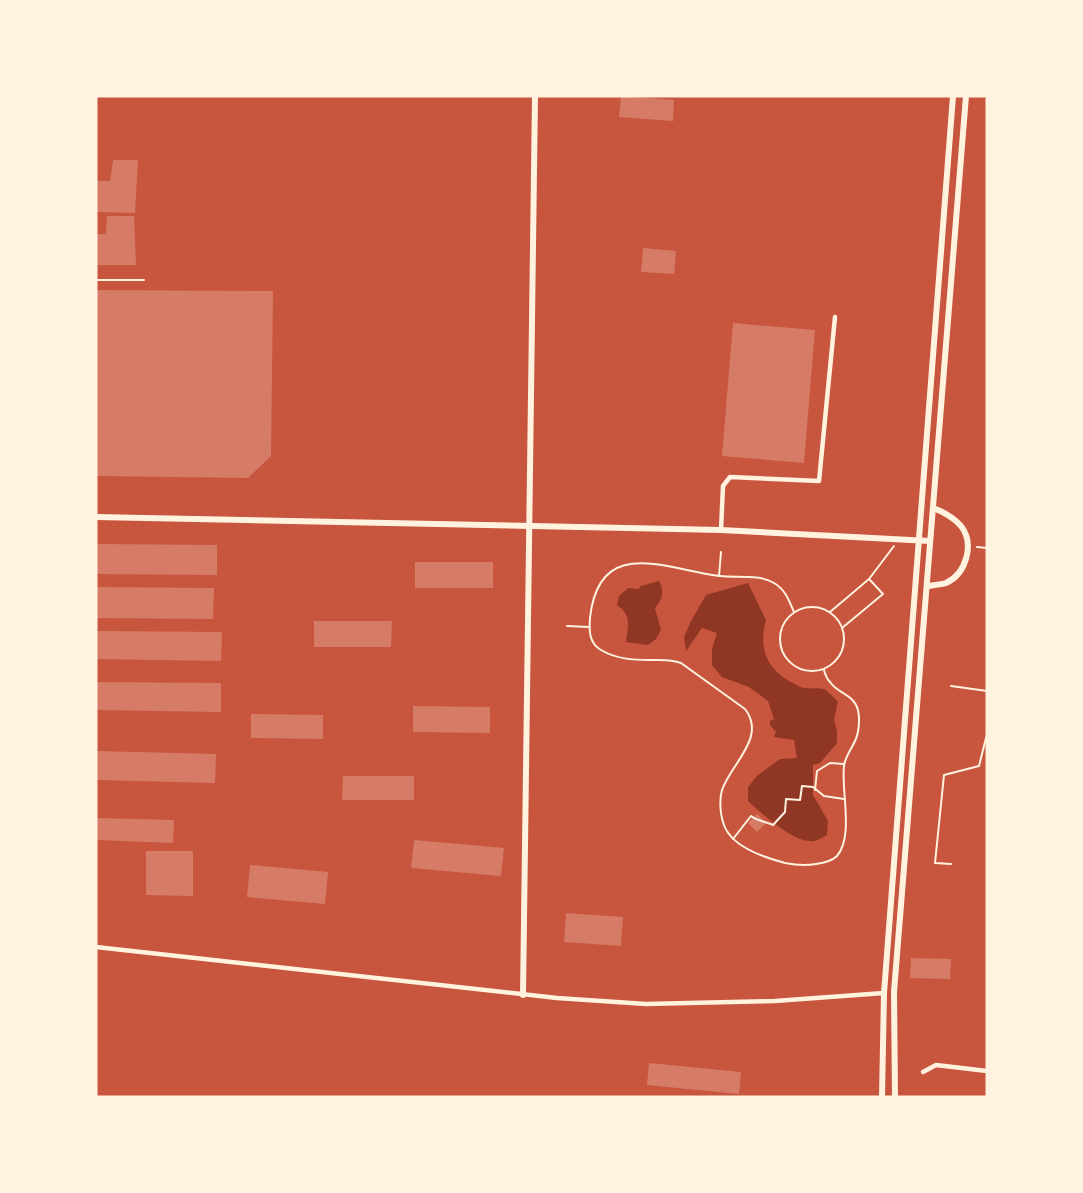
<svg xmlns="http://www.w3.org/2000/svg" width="1083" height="1193" font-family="Raleway,sans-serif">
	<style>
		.water { fill: #8f3625 }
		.building { fill: #d67c66 }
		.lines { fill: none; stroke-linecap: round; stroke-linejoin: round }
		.path { stroke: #fff3e0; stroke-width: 2 }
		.service { stroke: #fff3e0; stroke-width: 2 }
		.minor { stroke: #fff3e0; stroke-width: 4.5 }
		.tertiary { stroke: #fff3e0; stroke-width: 6 }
	</style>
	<rect width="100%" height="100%" fill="#c8553d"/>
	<!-- water -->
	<g class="water">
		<path d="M 659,581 C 665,592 662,600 655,608 L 661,630 L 656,639 L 648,645 L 626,642 C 628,626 632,615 617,605 L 619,596 L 628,588 L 638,589 L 641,586 Z"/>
		<path d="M 748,583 L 766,620 C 757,653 770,674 801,687 C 808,690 816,687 824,689 C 828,691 834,698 838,701 L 834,720 L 837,731 L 837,743 L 820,763 L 813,765 L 813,795 L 828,821 L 827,835 C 824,837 818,840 814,841 C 795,844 762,814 748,801 L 748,787 L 757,776 L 780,759 L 797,758 L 794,740 L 774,737 L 776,732 L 770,725 L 770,721 L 774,719 L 768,701 L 749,687 L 722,677 L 712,665 L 712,649 L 717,633 L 702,628 L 686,651 L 684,637 L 691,621 L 706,595 Z"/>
	</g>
	<!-- building -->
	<g class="building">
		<path d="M 621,96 L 674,100 L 673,121 L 619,117 Z"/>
		<path d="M 113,160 L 138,160 L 135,213 L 96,212 L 96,181 L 110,181 Z"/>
		<path d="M 107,216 L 134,216 L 136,265 L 96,265 L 96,234 L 106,234 Z"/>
		<path d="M 643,248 L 676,251 L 674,274 L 641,272 Z"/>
		<path d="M 96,290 L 273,291 L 271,456 L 248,478 L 96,476 Z"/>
		<path d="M 733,323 L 815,330 L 804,463 L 722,456 Z"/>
		<path d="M 96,544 L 217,545 L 217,575 L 96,574 Z"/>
		<rect x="415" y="562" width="78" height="26"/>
		<path d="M 96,587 L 214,588 L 213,619 L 96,618 Z"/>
		<path d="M 314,621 L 392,621 L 391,647 L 314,647 Z"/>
		<path d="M 96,631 L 222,632 L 221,661 L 96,659 Z"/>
		<path d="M 96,682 L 221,683 L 221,712 L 96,710 Z"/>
		<path d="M 413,706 L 490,707 L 490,733 L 413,732 Z"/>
		<path d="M 251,714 L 323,715 L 323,739 L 251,738 Z"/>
		<path d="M 96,751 L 216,754 L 215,783 L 96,780 Z"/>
		<path d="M 343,776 L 414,776 L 414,800 L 342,800 Z"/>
		<path d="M 757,814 L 766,823 L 757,832 L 748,823 Z"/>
		<path d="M 96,818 L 174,820 L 173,843 L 96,840 Z"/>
		<path d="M 414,840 L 504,848 L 501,876 L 411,868 Z"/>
		<path d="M 146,851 L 193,851 L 193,896 L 146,895 Z"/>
		<path d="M 250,865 L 328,872 L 325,904 L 247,897 Z"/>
		<path d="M 566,913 L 623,917 L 621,946 L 564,942 Z"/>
		<path d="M 911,958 L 951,959 L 950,979 L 910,978 Z"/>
		<path d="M 649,1063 L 741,1072 L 739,1094 L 647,1085 Z"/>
	</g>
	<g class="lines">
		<!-- path -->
		<g class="path">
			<path d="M 987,469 L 987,495"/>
			<path d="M 977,547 L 987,548"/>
			<path d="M 719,576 L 721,552"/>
			<circle cx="812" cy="639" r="32"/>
			<path d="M 794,612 C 789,601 786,590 774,583 C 759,574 737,578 720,576 C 667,570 599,534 590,618 C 589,631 589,643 601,650 C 616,659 633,660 650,660 C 661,660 671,659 681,663 L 745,709 C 767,737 731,764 722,790 C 720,797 720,805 721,813 C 722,820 724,828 729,834 C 741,850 766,858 785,863 C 795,865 806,866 816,864 C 823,863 832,861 837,856 C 854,836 841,791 844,766 C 845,757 851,750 855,741 C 859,733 860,719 858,710 C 854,694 838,694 830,682 C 827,679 825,674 824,670"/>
			<path d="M 830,612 L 869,579 L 894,546"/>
			<path d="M 567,626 L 589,627"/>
			<path d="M 842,628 L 883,594 L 870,580"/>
			<path d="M 951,686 L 987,691"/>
			<path d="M 815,790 L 817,771 L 830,763 L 844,764"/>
			<path d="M 733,839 L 751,816 C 757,821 765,821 773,825 L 785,812 L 786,799 L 800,800 L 802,786 L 813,787 L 824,796 L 844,799"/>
			<path d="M 951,864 L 935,863 L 944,775 L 979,766 L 987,734"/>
		</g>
		<!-- service -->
		<path class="service" d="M 96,280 L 144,280"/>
		<!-- minor -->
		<g class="minor">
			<path d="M 721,530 L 723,486 L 730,477 L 819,481 L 835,317"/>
			<path d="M 96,947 L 557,998 L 646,1004 L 775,1001 L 884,993"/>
			<path d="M 923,1072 L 936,1065 L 987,1071"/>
		</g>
		<!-- tertiary -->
		<g class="tertiary">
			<path d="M 96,517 L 721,530 L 930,541"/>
			<path d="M 927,586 C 933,585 940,585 946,583 C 966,574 975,544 961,526 C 953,517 944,512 933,508"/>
			<path d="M 523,995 L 535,96"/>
			<path d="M 882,1097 L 884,993 L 953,96"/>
			<path d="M 895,1097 L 894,992 L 966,96"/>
		</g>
	</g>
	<!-- border -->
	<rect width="1083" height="1193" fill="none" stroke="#fff3e0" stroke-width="195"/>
</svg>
